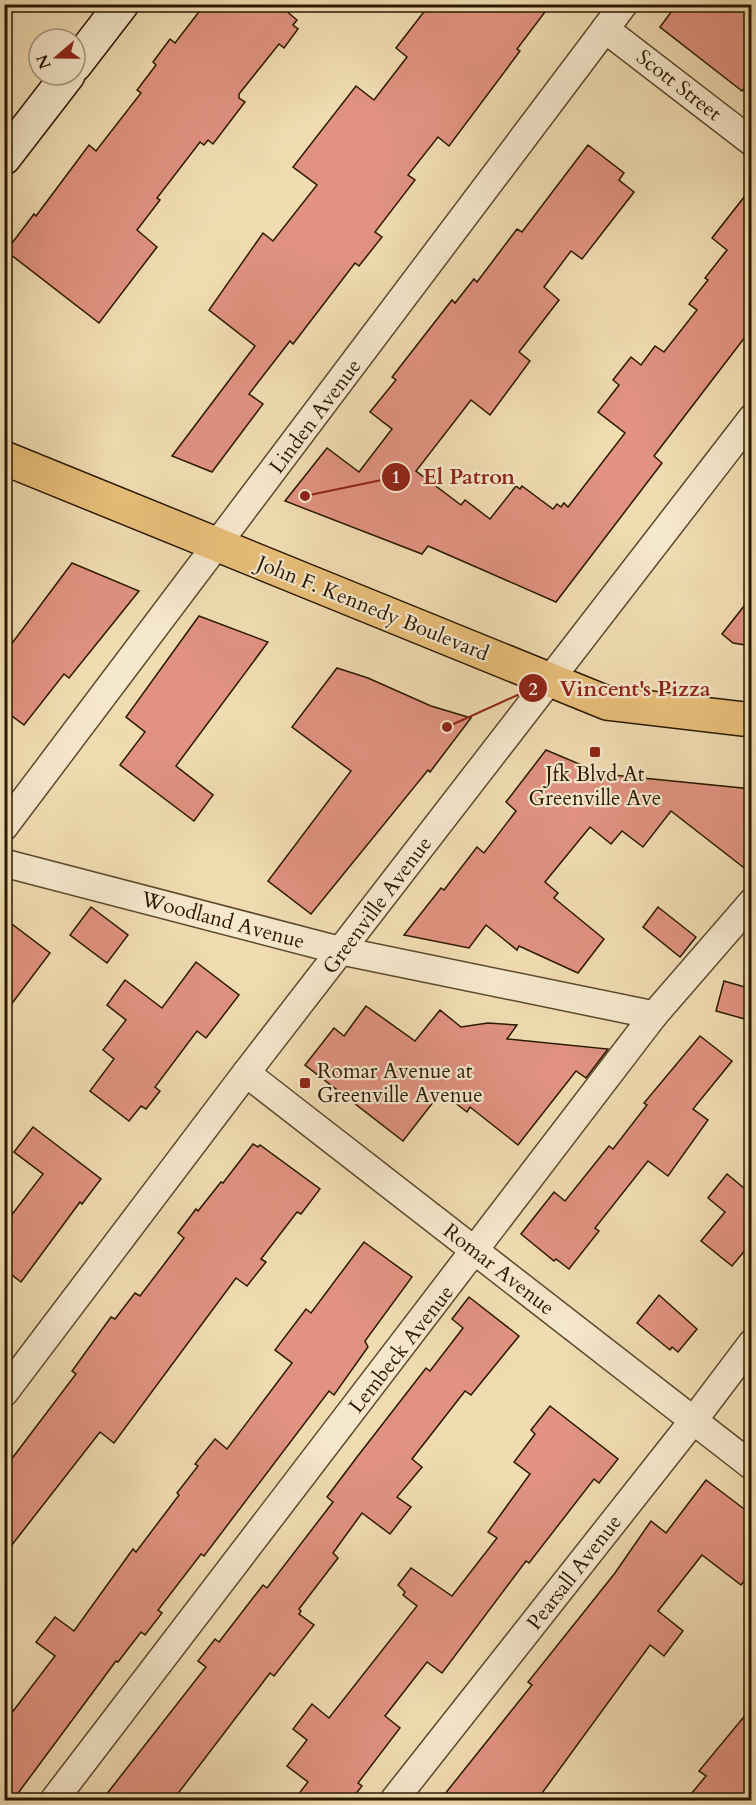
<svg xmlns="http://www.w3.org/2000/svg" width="756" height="1805" font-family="Cardo,serif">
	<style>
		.building { fill: #e19281; stroke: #291800; stroke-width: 1.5 }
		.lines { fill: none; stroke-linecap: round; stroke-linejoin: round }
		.street-casing { stroke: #5b492c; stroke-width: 30 }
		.secondary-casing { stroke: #291800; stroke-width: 36 }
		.primary-casing { stroke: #291800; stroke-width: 36 }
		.street { stroke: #f6e8cd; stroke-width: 27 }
		.secondary { stroke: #f6e8cd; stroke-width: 33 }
		.primary { stroke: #e8be79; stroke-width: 33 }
		.poi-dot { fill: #8f2418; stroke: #f6e8cd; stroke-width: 2 }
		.labels { text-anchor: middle; stroke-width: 4.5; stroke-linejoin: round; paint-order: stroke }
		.street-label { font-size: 21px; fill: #291800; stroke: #f6e8cd }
		.poi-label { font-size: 21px; fill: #291800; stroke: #f6e8cd }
		.leader { fill: none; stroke: #8f2418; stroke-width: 2 }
		.callout-dot { fill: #8f2418; stroke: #f6e8cd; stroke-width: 2 }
		.mark-label { font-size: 18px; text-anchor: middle; font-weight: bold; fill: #fff }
		.callout-label { font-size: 22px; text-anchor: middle; font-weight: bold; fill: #8f2418; stroke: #f6e8cd; stroke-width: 4.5; stroke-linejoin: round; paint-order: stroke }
	</style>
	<rect width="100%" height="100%" fill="#f1dcb2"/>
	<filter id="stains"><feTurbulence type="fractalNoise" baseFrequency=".00333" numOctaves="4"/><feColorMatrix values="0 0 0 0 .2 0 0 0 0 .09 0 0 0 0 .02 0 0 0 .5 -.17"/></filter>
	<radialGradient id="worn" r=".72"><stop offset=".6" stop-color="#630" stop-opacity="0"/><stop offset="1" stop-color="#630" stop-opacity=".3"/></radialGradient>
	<!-- building -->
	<g class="building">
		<path d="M 205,4 L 278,4 L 297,20 L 293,25 L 298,29 L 284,48 L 279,44 L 239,94 L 239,98 L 245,102 L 213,144 L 208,140 L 204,145 L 200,142 L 157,198 L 160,200 L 137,230 L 157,247 L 99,323 L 6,251 L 34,214 L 36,216 L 89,145 L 96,151 L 141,93 L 137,90 L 156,65 L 153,62 L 170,39 L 175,43 Z"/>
		<path d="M 430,4 L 551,4 L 517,49 L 520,51 L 449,146 L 438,137 L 408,175 L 415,180 L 375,232 L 382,237 L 359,266 L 355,263 L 293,344 L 290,341 L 249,394 L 263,404 L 212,472 L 172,456 L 255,346 L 209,310 L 263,233 L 273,241 L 317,185 L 293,167 L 356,86 L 374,100 L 407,57 L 396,48 Z"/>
		<path d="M 677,4 L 752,4 L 752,78 L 742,91 L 660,27 Z"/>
		<path d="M 588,145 L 624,173 L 619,180 L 634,192 L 582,259 L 571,251 L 544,287 L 559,300 L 519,352 L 530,361 L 490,415 L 471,400 L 416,471 L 461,505 L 465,500 L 490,519 L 516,486 L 520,489 L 522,486 L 553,509 L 557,504 L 561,507 L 564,503 L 568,507 L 625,433 L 598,412 L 619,385 L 613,380 L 631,357 L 641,365 L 655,346 L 664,352 L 697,310 L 689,304 L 708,280 L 705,278 L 727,250 L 712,238 L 752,187 L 752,328 L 654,456 L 662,463 L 556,602 L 428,546 L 422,554 L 285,501 L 327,448 L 359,472 L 392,429 L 370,412 L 396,380 L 392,377 L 399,368 L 452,300 L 455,303 L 474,279 L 477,282 L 517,229 L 522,232 Z"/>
		<path d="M 72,563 L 139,591 L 69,678 L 64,674 L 24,725 L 4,710 L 4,654 Z"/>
		<path d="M 752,596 L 752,646 L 733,643 L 722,634 Z"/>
		<path d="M 199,616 L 268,642 L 176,766 L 213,795 L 194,821 L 120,765 L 145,732 L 126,717 Z"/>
		<path d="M 337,668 L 368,678 L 431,706 L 471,718 L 430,772 L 428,770 L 311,914 L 268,881 L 351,771 L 292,727 Z"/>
		<path d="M 546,750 L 603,774 L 752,789 L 752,874 L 671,811 L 643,847 L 622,831 L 611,844 L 590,827 L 545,882 L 558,893 L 554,898 L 604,939 L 578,973 L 519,946 L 517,950 L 486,925 L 469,948 L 404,935 L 441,888 L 444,890 L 477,847 L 484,853 L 516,811 L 506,802 Z"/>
		<path d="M 91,907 L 128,935 L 107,963 L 70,935 Z"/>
		<path d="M 658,907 L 696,937 L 680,957 L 643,927 Z"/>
		<path d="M 4,918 L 50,953 L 4,1014 Z"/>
		<path d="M 196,962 L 239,995 L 206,1038 L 197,1031 L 155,1087 L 160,1091 L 146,1109 L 141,1106 L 129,1121 L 90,1091 L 114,1059 L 103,1050 L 126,1020 L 107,1005 L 125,980 L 162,1008 Z"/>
		<path d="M 724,981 L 752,989 L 752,1021 L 716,1011 Z"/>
		<path d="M 366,1006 L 415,1041 L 440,1010 L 461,1027 L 488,1023 L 517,1025 L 507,1039 L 608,1049 L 586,1078 L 576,1071 L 518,1145 L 470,1107 L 467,1112 L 441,1092 L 403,1141 L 305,1065 L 334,1028 L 344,1036 Z"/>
		<path d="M 700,1036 L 732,1061 L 693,1109 L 708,1120 L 668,1176 L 648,1161 L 595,1228 L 599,1231 L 569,1269 L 556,1259 L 554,1261 L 521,1234 L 554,1192 L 565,1201 L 609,1146 L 613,1149 L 647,1105 L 644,1103 Z"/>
		<path d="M 33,1127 L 101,1179 L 82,1204 L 80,1202 L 21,1282 L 4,1269 L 4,1225 L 43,1174 L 14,1152 Z"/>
		<path d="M 253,1144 L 258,1147 L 260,1145 L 320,1189 L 301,1214 L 297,1212 L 261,1259 L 266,1262 L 247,1286 L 236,1278 L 114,1443 L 100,1432 L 4,1555 L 4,1469 L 76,1374 L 72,1371 L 111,1317 L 115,1319 L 135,1293 L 140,1296 L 184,1238 L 178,1233 L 196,1209 L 198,1211 L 221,1182 L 223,1183 Z"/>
		<path d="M 727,1174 L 744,1188 L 752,1179 L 752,1242 L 732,1266 L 701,1241 L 725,1212 L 708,1198 Z"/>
		<path d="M 364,1242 L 412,1277 L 365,1341 L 368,1347 L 334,1395 L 329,1391 L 204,1556 L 201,1554 L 158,1610 L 162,1613 L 145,1635 L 141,1632 L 118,1662 L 116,1661 L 13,1800 L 4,1800 L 4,1723 L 55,1656 L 36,1642 L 55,1617 L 74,1631 L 133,1549 L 136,1552 L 179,1495 L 177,1493 L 198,1466 L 195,1464 L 215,1439 L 227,1449 L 292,1363 L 275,1350 L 306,1309 L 311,1313 Z"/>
		<path d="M 659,1295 L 697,1329 L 678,1352 L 672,1347 L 670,1350 L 637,1323 Z"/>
		<path d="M 469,1297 L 519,1336 L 471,1395 L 465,1391 L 412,1459 L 422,1467 L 397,1497 L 411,1507 L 390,1534 L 362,1513 L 333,1553 L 338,1558 L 299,1609 L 301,1611 L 299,1614 L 314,1625 L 274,1676 L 270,1673 L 173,1800 L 102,1800 L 206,1667 L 198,1661 L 215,1639 L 219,1642 L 263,1585 L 267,1588 L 333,1502 L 327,1497 L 357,1457 L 426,1368 L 430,1371 L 463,1328 L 452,1319 Z"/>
		<path d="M 550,1406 L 618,1459 L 599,1483 L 594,1479 L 529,1563 L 526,1561 L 442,1673 L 427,1662 L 385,1716 L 400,1728 L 358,1783 L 362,1786 L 351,1800 L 294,1800 L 308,1782 L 287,1766 L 307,1740 L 293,1729 L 312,1704 L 329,1718 L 417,1606 L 403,1595 L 405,1592 L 398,1585 L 411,1568 L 452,1596 L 497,1538 L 488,1532 L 530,1474 L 514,1462 L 535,1434 L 531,1430 Z"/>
		<path d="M 706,1480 L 752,1515 L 752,1571 L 741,1585 L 702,1555 L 658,1611 L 683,1631 L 664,1656 L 650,1645 L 537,1800 L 440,1800 L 532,1685 L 528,1682 L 615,1573 L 651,1521 L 666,1533 Z"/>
		<path d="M 752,1707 L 752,1800 L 686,1800 L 706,1776 L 699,1771 Z"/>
	</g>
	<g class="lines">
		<!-- street casing -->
		<g class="street-casing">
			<g id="street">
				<path d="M 605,29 L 752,142"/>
				<path d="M 4,827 L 624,4"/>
				<path d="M 4,863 L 342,951 L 654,1015"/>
				<path d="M 246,1073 L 752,1466"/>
				<path d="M 4,1393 L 246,1073 L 752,418"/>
				<path d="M 54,1800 L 654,1015 L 752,902"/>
				<path d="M 394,1800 L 693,1421 L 752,1343"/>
			</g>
		</g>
		<!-- secondary casing -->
		<g class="secondary-casing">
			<g id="secondary">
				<path d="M 75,65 L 122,4"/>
				<path d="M 4,158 L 68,75"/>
			</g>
		</g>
		<!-- primary casing -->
		<g class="primary-casing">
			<path id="primary" d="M 4,458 L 607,703 L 752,720"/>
		</g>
		<!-- street -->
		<use href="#street" class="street"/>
		<!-- secondary -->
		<use href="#secondary" class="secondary"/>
		<!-- primary -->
		<use href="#primary" class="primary"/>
	</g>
	<!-- markers -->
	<g class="poi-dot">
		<rect x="589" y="746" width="12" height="12" rx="3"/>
		<rect x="299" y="1077" width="12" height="12" rx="3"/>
	</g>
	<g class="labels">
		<!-- street labels -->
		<g class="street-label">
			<text transform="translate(679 85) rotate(38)" y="7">Scott Street</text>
			<text transform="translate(315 416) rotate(-53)" y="7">Linden Avenue</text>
			<text transform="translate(373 608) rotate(22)" y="7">John F. Kennedy Boulevard</text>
			<text transform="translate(377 905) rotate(-53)" y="7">Greenville Avenue</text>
			<text transform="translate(223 920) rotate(15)" y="7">Woodland Avenue</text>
			<text transform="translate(499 1269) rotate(38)" y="7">Romar Avenue</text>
			<text transform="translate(401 1349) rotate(-52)" y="7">Lembeck Avenue</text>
			<text transform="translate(574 1572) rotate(-52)" y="7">Pearsall Avenue</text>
		</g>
		<!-- poi labels -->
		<g class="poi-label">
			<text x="595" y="781">Jfk Blvd At<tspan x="595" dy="24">Greenville Ave</tspan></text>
			<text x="317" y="1078" text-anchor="start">Romar Avenue at<tspan x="317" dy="24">Greenville Avenue</tspan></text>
		</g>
	</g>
	<!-- callouts -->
	<path class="leader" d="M305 496L396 477M447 727L533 688"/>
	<g class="callout-dot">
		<circle cx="305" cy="496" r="6"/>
		<circle cx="447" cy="727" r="6"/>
		<circle cx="396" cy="477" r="15"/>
		<circle cx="533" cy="688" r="15"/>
	</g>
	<g class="mark-label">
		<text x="396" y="483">1</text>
		<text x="533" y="695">2</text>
	</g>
	<g class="callout-label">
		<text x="469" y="484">El Patron</text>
		<text x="635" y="696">Vincent's Pizza</text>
	</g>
	<!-- margin -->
	<rect width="756" height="1805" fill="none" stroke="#f1dcb2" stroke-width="24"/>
	<rect x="6" y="6" width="744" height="1793" fill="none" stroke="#291800" stroke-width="3"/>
	<rect x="12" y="12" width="732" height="1781" fill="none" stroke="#291800" stroke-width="1.5"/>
	<!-- north arrow -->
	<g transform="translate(57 57) rotate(250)"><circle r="28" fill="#f6e8cd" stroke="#a4957b" stroke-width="1.5"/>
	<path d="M0-4.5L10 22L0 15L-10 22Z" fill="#8f2418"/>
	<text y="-9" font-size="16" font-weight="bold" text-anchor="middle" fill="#291800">N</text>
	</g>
	<rect width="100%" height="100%" filter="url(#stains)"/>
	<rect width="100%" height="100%" fill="url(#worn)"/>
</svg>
